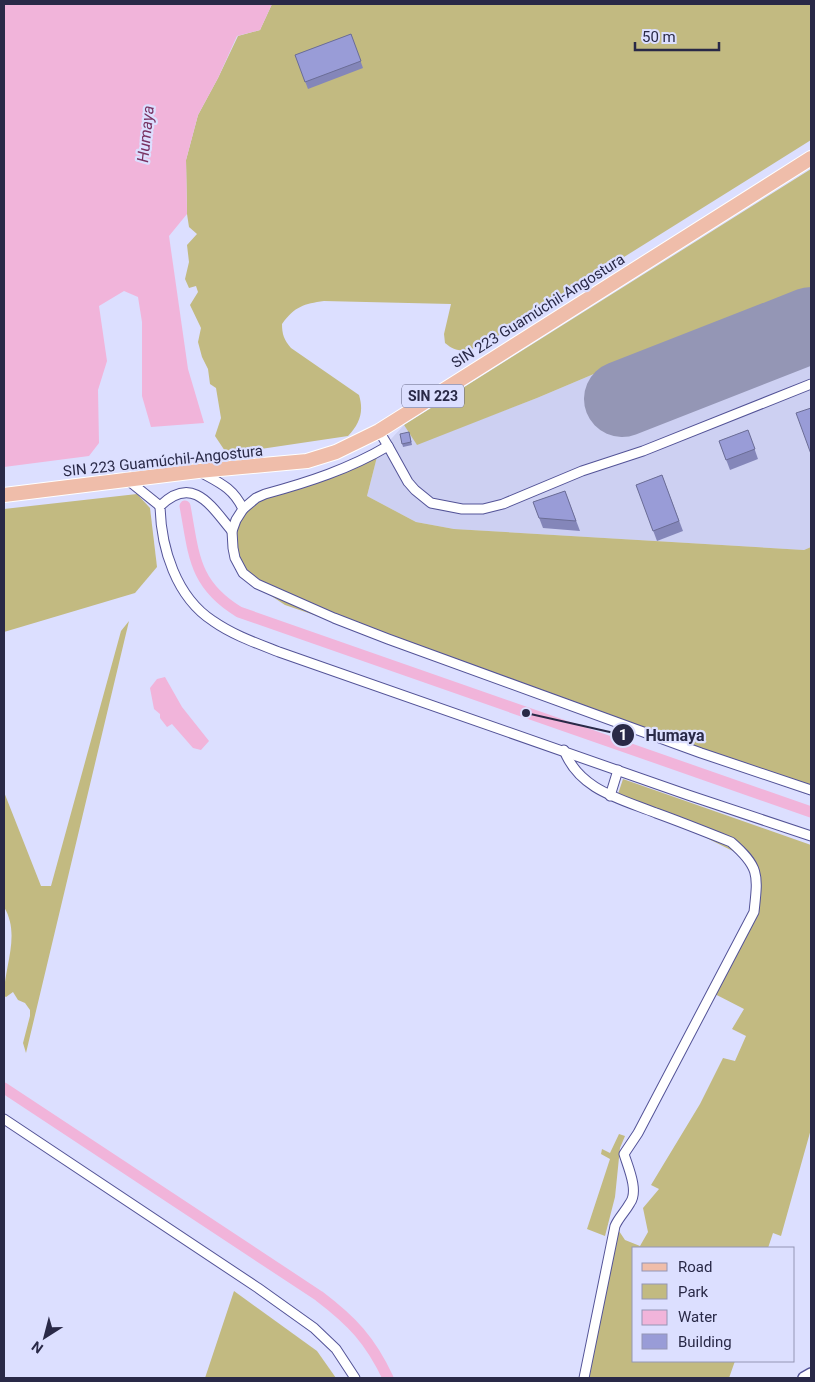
<svg xmlns="http://www.w3.org/2000/svg" width="815" height="1382" font-family="Roboto,sans-serif">
	<style>
		.built { fill: #cdd0f2 }
		.green { fill: #c2ba81 }
		.water { fill: #f1b4da }
		.lines { fill: none; stroke-linecap: round; stroke-linejoin: round }
		.canal { stroke: #f1b4da; stroke-width: 11 }
		.runway { stroke: #9496b5; stroke-width: 76 }
		.minor-casing { stroke: #535397; stroke-width: 11 }
		.tertiary-casing { stroke: #535397; stroke-width: 14 }
		.primary-casing { stroke: #fff; stroke-width: 16 }
		.minor { stroke: #fff; stroke-width: 9 }
		.tertiary { stroke: #fff; stroke-width: 11 }
		.primary { stroke: #efbdaa; stroke-width: 14 }
		.wall { fill: #8486b9 }
		.building { fill: #999cd7; stroke: #6b6d96 }
		.labels { text-anchor: middle; stroke-width: 4.5; stroke-linejoin: round; paint-order: stroke }
		.shield { fill: #dcdfff; stroke: #5f607e; stroke-width: 1 }
		.shield-label { font-size: 14px; font-weight: bold; fill: #292947 }
		.street-label { font-size: 15px; fill: #292947; stroke: #dcdfff }
		.water-label { font-size: 16px; font-style: italic; fill: #783262; stroke: #dcdfff }
		.leader { fill: none; stroke: #292947; stroke-width: 2 }
		.callout-dot { fill: #292947; stroke: #dcdfff; stroke-width: 2 }
		.mark-label { font-size: 15px; text-anchor: middle; font-weight: bold; fill: #fff }
		.callout-label { font-size: 16px; text-anchor: middle; font-weight: bold; fill: #292947; stroke: #dcdfff; stroke-width: 4.5; stroke-linejoin: round; paint-order: stroke }
	</style>
	<rect width="100%" height="100%" fill="#dcdfff"/>
	<!-- built -->
	<path class="built" d="M 811,282 L 811,547 L 804,550 L 454,529 L 416,522 L 367,496 L 378,453 L 404,425 L 417,444 L 537,398 Z"/>
	<!-- green -->
	<g class="green">
		<path d="M 272,4 L 811,4 L 811,140 L 485,344 C 469,350 459,355 445,343 L 444,334 L 451,304 L 324,301 C 304,304 295,306 282,324 C 282,334 284,340 291,348 L 359,395 C 364,412 360,423 348,436 L 227,454 L 215,436 L 221,418 L 216,388 L 210,384 L 208,369 L 202,357 L 198,342 L 201,328 L 190,305 L 198,292 L 196,286 L 189,288 L 185,279 L 189,262 L 187,245 L 197,234 L 189,227 L 187,214 L 186,160 L 198,115 L 218,78 L 238,36 L 260,30 Z"/>
		<path d="M 811,169 L 811,311 L 618,387 L 608,368 L 537,398 L 417,445 L 404,425 Z"/>
		<path d="M 378,453 L 367,496 L 416,522 L 454,529 L 804,550 L 811,547 L 811,788 L 578,705 L 285,605 L 247,580 L 232,550 L 238,513 L 253,497 L 334,472 Z"/>
		<path d="M 137,494 L 150,508 L 157,567 L 135,593 L 4,632 L 4,509 Z"/>
		<path d="M 129,621 L 26,1053 L 23,1043 L 30,1016 L 30,1010 L 25,1003 L 18,1000 L 13,992 L 6,997 L 4,996 C 4,966 21,935 4,907 L 4,792 L 41,886 L 51,886 L 121,631 Z"/>
		<path d="M 623,779 L 811,845 L 811,1129 L 781,1236 L 773,1233 L 768,1248 L 634,1248 L 634,1361 L 735,1361 L 729,1378 L 586,1378 L 617,1228 L 625,1240 L 640,1246 L 648,1232 L 643,1208 L 659,1189 L 651,1185 L 700,1104 L 723,1058 L 735,1061 L 746,1036 L 732,1029 L 744,1009 L 707,990 L 750,915 L 759,887 L 751,860 L 618,794 Z"/>
		<path d="M 619,1134 L 625,1136 L 620,1148 L 615,1197 L 605,1236 L 587,1229 L 610,1159 L 601,1154 L 602,1149 L 610,1153 Z"/>
		<path d="M 234,1291 L 317,1351 L 336,1378 L 205,1378 Z"/>
	</g>
	<!-- water -->
	<g class="water">
		<path d="M 4,4 L 272,4 L 260,30 L 237,36 L 218,78 L 198,115 L 186,160 L 187,214 L 169,236 L 188,369 L 204,423 L 151,427 L 142,396 L 142,322 L 138,297 L 124,291 L 99,306 L 107,361 L 98,390 L 99,443 L 89,456 L 4,467 Z"/>
		<path d="M 165,677 L 182,707 L 209,741 L 201,750 L 193,748 L 172,724 L 167,727 L 160,718 L 160,714 L 154,709 L 150,688 L 157,679 Z"/>
	</g>
	<g class="lines">
		<!-- canal -->
		<g class="canal">
			<path d="M 185,506 C 194,554 193,584 239,612 L 811,812"/>
			<path d="M 4,1088 L 319,1296 C 352,1321 370,1340 388,1378"/>
		</g>
		<!-- runway -->
		<path class="runway" d="M 622,399 L 811,325"/>
		<!-- minor casing -->
		<g class="minor-casing">
			<g id="minor">
				<path d="M 388,446 L 408,482 L 415,490 L 431,503 L 462,509 L 483,509 L 503,504 L 582,471 L 643,451 L 811,384"/>
				<path d="M 200,472 C 220,483 233,488 243,509 L 236,520 L 232,531 L 233,548 L 235,558 L 243,573 L 257,584 L 334,618 L 388,639 L 701,753 L 811,790"/>
				<path d="M 129,481 L 160,506"/>
				<path d="M 243,509 L 256,498 L 265,494 C 309,482 349,469 388,446 L 379,431"/>
				<path d="M 232,531 C 211,506 193,474 160,506 C 161,548 176,597 213,621 C 233,635 256,643 279,652 L 688,795 L 811,836"/>
				<path d="M 564,750 C 579,790 621,799 656,813 C 681,822 706,832 731,842 C 760,867 758,875 754,912 L 638,1133 L 624,1154 C 628,1167 639,1191 630,1203 C 625,1212 619,1217 615,1226 L 584,1378"/>
				<path d="M 610,796 L 618,770"/>
				<path d="M 4,1119 L 258,1288 L 314,1328 L 336,1349 L 355,1378"/>
			</g>
		</g>
		<!-- tertiary casing -->
		<g class="tertiary-casing">
			<path id="tertiary" d="M 804,1378 L 811,1374"/>
		</g>
		<!-- primary casing -->
		<g class="primary-casing">
			<path id="primary" d="M 4,495 L 198,471 L 307,461 L 336,452 L 379,431 L 811,158"/>
		</g>
		<!-- minor -->
		<use href="#minor" class="minor"/>
		<!-- tertiary -->
		<use href="#tertiary" class="tertiary"/>
		<!-- primary -->
		<use href="#primary" class="primary"/>
	</g>
	<!-- wall -->
	<g class="wall">
		<path d="M 351,34 L 363,68 L 308,89 L 295,55 Z"/>
		<path d="M 748,430 L 758,459 L 730,470 L 719,441 Z"/>
		<path d="M 400,434 L 410,435 L 412,445 L 403,447 Z"/>
		<path d="M 662,475 L 683,531 L 657,541 L 636,485 Z"/>
		<path d="M 565,491 L 580,531 L 543,528 L 533,502 Z"/>
	</g>
	<!-- building -->
	<g class="building">
		<path d="M 351,34 L 361,61 L 305,82 L 295,55 Z"/>
		<path d="M 811,408 L 811,454 L 796,413 Z"/>
		<path d="M 748,430 L 755,449 L 726,460 L 719,441 Z"/>
		<path d="M 409,432 L 411,442 L 402,444 L 400,434 Z"/>
		<path d="M 662,475 L 679,521 L 653,531 L 636,485 Z"/>
		<path d="M 565,491 L 576,521 L 539,518 L 533,502 Z"/>
	</g>
	<g class="labels">
		<!-- shield labels -->
		<rect class="shield" x="402" y="384.5" width="62" height="23" rx="4"/>
		<g class="shield-label">
			<text x="433" y="401">SIN 223</text>
		</g>
		<!-- street labels -->
		<g class="street-label">
			<text transform="translate(538 311) rotate(-32)" y="5">SIN 223 Guamúchil-Angostura</text>
			<text transform="translate(163 461) rotate(-6)" y="5">SIN 223 Guamúchil-Angostura</text>
		</g>
		<!-- water labels -->
		<g class="water-label">
			<text transform="translate(145 134) rotate(-84)" y="6">Humaya</text>
		</g>
	</g>
	<!-- callouts -->
	<path class="leader" d="M526 713L623 735"/>
	<g class="callout-dot">
		<circle cx="526" cy="713" r="5"/>
		<circle cx="623" cy="735" r="12"/>
	</g>
	<g class="mark-label">
		<text x="623" y="740">1</text>
	</g>
	<g class="callout-label">
		<text x="675" y="741">Humaya</text>
	</g>
	<!-- border -->
	<rect width="815" height="1382" fill="none" stroke="#292947" stroke-width="10"/>
	<!-- legend -->
	<rect x="632" y="1247" width="162" height="115" fill="#dcdfff" stroke="#9496b5"/>
	<rect x="642" y="1263" width="25" height="8" fill="#efbdaa" stroke="#9496b5"/>
	<text x="678" y="1272" font-size="15" fill="#292947">Road</text>
	<rect x="642" y="1284" width="25" height="15" fill="#c2ba81" stroke="#9496b5"/>
	<text x="678" y="1297" font-size="15" fill="#292947">Park</text>
	<rect x="642" y="1310" width="25" height="15" fill="#f1b4da" stroke="#9496b5"/>
	<text x="678" y="1322" font-size="15" fill="#292947">Water</text>
	<rect x="642" y="1334" width="25" height="15" fill="#999cd7" stroke="#9496b5"/>
	<text x="678" y="1347" font-size="15" fill="#292947">Building</text>
	<!-- north arrow -->
	<g transform="translate(45 1337) rotate(216)" stroke="#dcdfff" stroke-width="4" paint-order="stroke">
	<path d="M0-4L9 19L0 12L-9 19Z" fill="#292947"/>
	<text y="-8" font-size="14" font-weight="bold" text-anchor="middle" fill="#292947">N</text>
	</g>
	<!-- scale -->
	<path d="M635 42v8h84v-8" fill="none" stroke="#292947" stroke-width="2.5"/>
	<text x="642" y="42" font-size="15" fill="#292947" stroke="#dcdfff" stroke-width="4" paint-order="stroke">50 m</text>
</svg>
